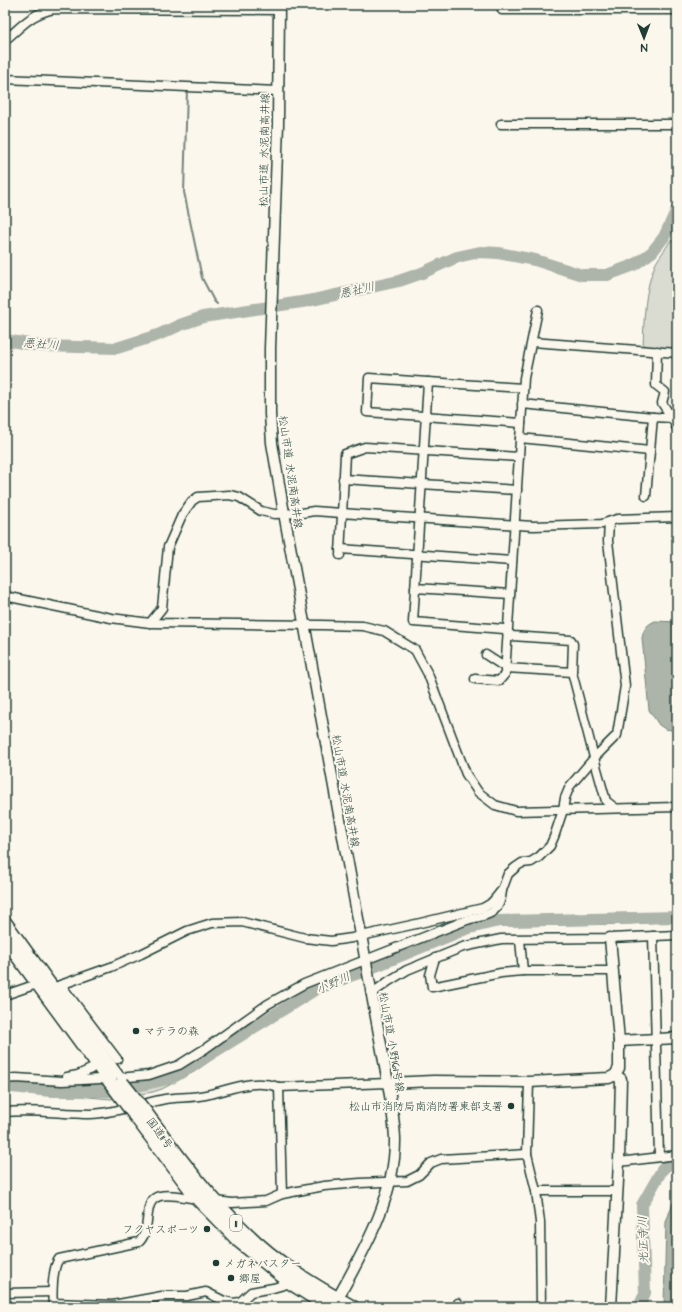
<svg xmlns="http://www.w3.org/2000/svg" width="682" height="1312" font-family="'Architects Daughter','Klee One',sans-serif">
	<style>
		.green { fill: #dbdcd1; stroke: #7d8c82 }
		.water { fill: #adb4aa; stroke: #74847b }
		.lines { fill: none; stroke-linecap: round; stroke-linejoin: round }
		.stream { stroke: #74847b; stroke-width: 2 }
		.river { stroke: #adb4aa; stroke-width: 12 }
		.minor-casing { stroke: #1f3d34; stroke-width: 11 }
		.tertiary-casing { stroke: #1f3d34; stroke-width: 13 }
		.trunk-casing { stroke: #1f3d34; stroke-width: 16 }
		.minor { stroke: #fbf7ec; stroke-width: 8 }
		.tertiary { stroke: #fbf7ec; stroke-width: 10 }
		.trunk { stroke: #fbf7ec; stroke-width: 13 }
		.trunk-bridge-casing { stroke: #1f3d34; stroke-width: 16; stroke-linecap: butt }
		.trunk-bridge { stroke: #fbf7ec; stroke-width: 13 }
		.poi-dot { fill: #1f3d34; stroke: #fbf7ec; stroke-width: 1.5 }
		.labels { text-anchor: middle; stroke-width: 4; stroke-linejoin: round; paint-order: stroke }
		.shield { fill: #fbf7ec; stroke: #61756b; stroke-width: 1 }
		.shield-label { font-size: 10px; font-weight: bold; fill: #1f3d34 }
		.street-label { font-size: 11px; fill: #1f3d34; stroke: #fbf7ec }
		.poi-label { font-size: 11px; fill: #1f3d34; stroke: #fbf7ec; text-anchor: start }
		.water-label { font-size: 12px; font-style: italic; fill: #425b52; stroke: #fbf7ec }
	</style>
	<rect width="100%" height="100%" fill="#fbf7ec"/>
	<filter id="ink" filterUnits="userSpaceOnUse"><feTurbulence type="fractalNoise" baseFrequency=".025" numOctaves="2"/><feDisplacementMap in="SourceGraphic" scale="8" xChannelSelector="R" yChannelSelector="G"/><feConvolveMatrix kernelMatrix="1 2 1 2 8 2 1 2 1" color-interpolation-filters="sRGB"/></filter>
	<g filter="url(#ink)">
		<!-- green -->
		<g class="green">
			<path d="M 670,241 L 677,241 L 677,351 L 643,348 C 644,320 644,291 655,265 C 658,258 666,249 670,241 Z"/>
			<path d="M 677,912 L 677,921 L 632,924 L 510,926 L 492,927 L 474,931 L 445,941 L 353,980 L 345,984 L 315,995 L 299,1003 L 266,1022 L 261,1028 L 259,1027 L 194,1072 L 162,1089 L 153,1092 L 111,1099 L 22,1091 L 5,1091 L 5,1083 L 26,1082 L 100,1085 L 137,1083 L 152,1079 L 189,1064 L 261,1014 L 292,995 L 342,972 L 349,971 L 479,920 L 492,917 L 621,916 Z"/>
		</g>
		<!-- water -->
		<g class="water">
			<path d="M 655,621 L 677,622 L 677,731 L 665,729 L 659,725 L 649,710 L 642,638 C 644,629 646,625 655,621 Z"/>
			<path d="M 677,1196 L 677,1307 L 664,1307 L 666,1222 L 672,1205 Z"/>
		</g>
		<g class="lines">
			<!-- stream -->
			<path class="stream" d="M 187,90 L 184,192 L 202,278 L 214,301 L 217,304"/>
			<!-- river -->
			<g class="river">
				<path d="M 5,340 L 40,346 L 117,348 L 158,335 L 180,325 L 203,317 L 308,301 L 399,281 L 422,273 L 457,257 L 480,252 L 498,253 L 535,260 L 582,275 L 607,275 L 634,265 L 652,252 L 664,237 L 677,209"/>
				<path d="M 5,1089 L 12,1087 L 51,1091 L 115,1091 L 172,1078 L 323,985 L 359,973 L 466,929 L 498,921 L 677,917"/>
				<path d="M 639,1307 L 645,1293 L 642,1205 L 662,1170 L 666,1166 L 677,1161"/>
			</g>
			<!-- minor casing -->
			<g class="minor-casing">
				<g id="minor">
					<path d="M 502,10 L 677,10"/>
					<path d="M 5,40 C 22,26 32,13 54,9 L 279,10"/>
					<path d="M 5,79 L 277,91"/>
					<path d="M 501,124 L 677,124"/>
					<path d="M 532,342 L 677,353"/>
					<path d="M 657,351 L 656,385 L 665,392 L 662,403 L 672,418 L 677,428"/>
					<path d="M 428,382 L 369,378 L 367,412 L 521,423"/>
					<path d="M 523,388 L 428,382 L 413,622 L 504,629 L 512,636 L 571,640 L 573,644 L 572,672 L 597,769 L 606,801 L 615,808"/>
					<path d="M 522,404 L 653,417 L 646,496"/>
					<path d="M 653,417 L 672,418"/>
					<path d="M 520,438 L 650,451"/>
					<path d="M 343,479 L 517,490"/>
					<path d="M 340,549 L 512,561"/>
					<path d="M 340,555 L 345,454 L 365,447 L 519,457"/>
					<path d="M 415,588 L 510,594"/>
					<path d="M 5,596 L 111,618 L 150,623 L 321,625 L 363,626 L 384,631 L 415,650 L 428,674 L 466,774 L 478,792 L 495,805 L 516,811 L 677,807"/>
					<path d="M 150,623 L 162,608 L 168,547 L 182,515 L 192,501 L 198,497 L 229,495 L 239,497 L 261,511 L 274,514 L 302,513 L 314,511 L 383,516 L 533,526 L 602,524 L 617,519 L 677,517"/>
					<path d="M 486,655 L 506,668 L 572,672"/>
					<path d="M 475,679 L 499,681 L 505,674 L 524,378 L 538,310"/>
					<path d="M 653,936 L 659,1156"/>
					<path d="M 520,940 L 523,971"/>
					<path d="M 435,958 L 430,975 L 432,987 L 501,973 L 523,971 L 613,971"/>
					<path d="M 61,985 L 117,1059"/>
					<path d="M 371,994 L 389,981 L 407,970 L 463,947 L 501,939 L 610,938 L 677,935"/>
					<path d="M 5,995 L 37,984 L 52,988 L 111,967 L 141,954 L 187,931 L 212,923 L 242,922 L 305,938 L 331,941 L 352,938 L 416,924 L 483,908 L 490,904 L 494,900 L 502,890 L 508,874 L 516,867 L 522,863 L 531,862 L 539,857 L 550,846 L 554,837 L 563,810 L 565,798 L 570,786 L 595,757 L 617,735 L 625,686 L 608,541 L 609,522"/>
					<path d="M 67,1077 L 78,1075 L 91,1069"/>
					<path d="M 5,1079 L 16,1078 L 62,1081 L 119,1078 L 149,1075 L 179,1065 L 206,1048 L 268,1004 L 304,984 L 467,920 C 487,915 500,915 502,891"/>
					<path d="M 529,1082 L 527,1154 L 536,1191 L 540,1222 L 541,1307"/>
					<path d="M 279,1087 L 282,1194"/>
					<path d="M 5,1112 C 33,1109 62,1114 90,1114 C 116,1113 140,1104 165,1099 C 180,1097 196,1098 210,1094 C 235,1088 253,1079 279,1087 L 388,1083"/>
					<path d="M 619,1162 L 677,1155"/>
					<path d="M 536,1191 L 617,1191"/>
					<path d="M 216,1201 L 232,1203 L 266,1201 L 282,1194 L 324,1186 L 360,1183 L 407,1181 L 419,1175 L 431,1163 L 441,1159 L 527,1154"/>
					<path d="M 5,1293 L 52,1292"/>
					<path d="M 53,1303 L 113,1305 L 162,1296 L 187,1296 L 206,1292 L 224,1301 L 233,1303 L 240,1302 L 251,1292 L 273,1288 L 291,1283 L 292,1282"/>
					<path d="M 53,1307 C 52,1295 52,1268 59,1259 L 139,1242 C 153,1229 141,1200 160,1196 C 170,1193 188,1198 198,1199"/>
					<path d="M 457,1307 L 458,1303"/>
				</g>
			</g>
			<!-- tertiary casing -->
			<g class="tertiary-casing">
				<g id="tertiary">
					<path d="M 279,5 L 278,124 L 270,348 L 270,414 L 272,443 L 284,513 L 388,1083 C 391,1101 394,1119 395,1138 C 396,1198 362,1254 334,1305"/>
					<path d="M 619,1041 L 677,1038"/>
					<path d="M 388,1083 L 433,1081 L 529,1082 L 609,1078 L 615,1075 L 619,1068 L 619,1041 L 610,938"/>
					<path d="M 611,1307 L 619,1162 L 621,1079 L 615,1075"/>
				</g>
			</g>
			<!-- trunk casing -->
			<g class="trunk-casing">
				<g id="trunk">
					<path d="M 5,923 L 52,988 L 122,1083"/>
					<path d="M 5,939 L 111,1083"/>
					<path d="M 145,1112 C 176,1154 207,1196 245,1232 C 276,1263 314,1286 352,1307"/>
					<path d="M 134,1114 L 198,1199 L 239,1241 L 291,1283 L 329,1307"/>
				</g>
			</g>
			<!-- minor -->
			<use href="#minor" class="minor"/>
			<!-- tertiary -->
			<use href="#tertiary" class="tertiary"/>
			<!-- trunk -->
			<use href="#trunk" class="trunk"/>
			<!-- trunk-bridge casing -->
			<g class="trunk-bridge-casing">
				<g id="trunk-bridge">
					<path d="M 111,1083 L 134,1114"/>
					<path d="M 122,1083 L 145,1112"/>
				</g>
			</g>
			<!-- trunk-bridge -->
			<use href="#trunk-bridge" class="trunk-bridge"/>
		</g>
	</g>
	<!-- markers -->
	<g class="poi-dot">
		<circle cx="136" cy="1031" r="4"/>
		<circle cx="511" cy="1106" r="4"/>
		<circle cx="207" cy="1229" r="4"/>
		<circle cx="216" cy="1263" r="4"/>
		<circle cx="231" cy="1278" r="4"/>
	</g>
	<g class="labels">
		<!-- shield labels -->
		<rect class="shield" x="230" y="1215" width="12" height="16" rx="3"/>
		<g class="shield-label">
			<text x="236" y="1227">11</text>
		</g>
		<!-- street labels -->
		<g class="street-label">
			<text transform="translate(264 150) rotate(-89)" y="4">松山市道 水泥南高井線</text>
			<text transform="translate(291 472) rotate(82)" y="4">松山市道 水泥南高井線</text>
			<text transform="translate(346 791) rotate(80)" y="4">松山市道 水泥南高井線</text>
			<text transform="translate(392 1042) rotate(80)" y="4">松山市道 小野161号線</text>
			<text transform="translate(160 1133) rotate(53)" y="4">国道11号</text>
		</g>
		<!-- poi labels -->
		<g class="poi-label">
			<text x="144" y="1035">マテラの森</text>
			<text x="503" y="1110" text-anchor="end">松山市消防局南消防署東部支署</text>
			<text x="199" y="1233" text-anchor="end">フクヤスポーツ</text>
			<text x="224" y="1267">メガネバスター</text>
			<text x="239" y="1282">郷屋</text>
		</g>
		<!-- water labels -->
		<g class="water-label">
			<text transform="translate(357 290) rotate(-13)" y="4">悪社川</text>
			<text transform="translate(41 344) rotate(5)" y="4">悪社川</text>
			<text transform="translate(333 983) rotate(-25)" y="4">小野川</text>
			<text transform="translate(643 1240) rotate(-92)" y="4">光正寺川</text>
		</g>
	</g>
	<!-- margin -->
	<rect width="682" height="1312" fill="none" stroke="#fbf7ec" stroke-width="20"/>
	<rect x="10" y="10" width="662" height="1292" fill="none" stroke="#1f3d34" stroke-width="1.5" filter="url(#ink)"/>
	<!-- north arrow -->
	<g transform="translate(644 38) rotate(179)" stroke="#fbf7ec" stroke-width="3" paint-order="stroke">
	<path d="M0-3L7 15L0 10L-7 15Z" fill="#1f3d34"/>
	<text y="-6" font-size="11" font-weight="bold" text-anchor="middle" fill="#1f3d34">N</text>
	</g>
</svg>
